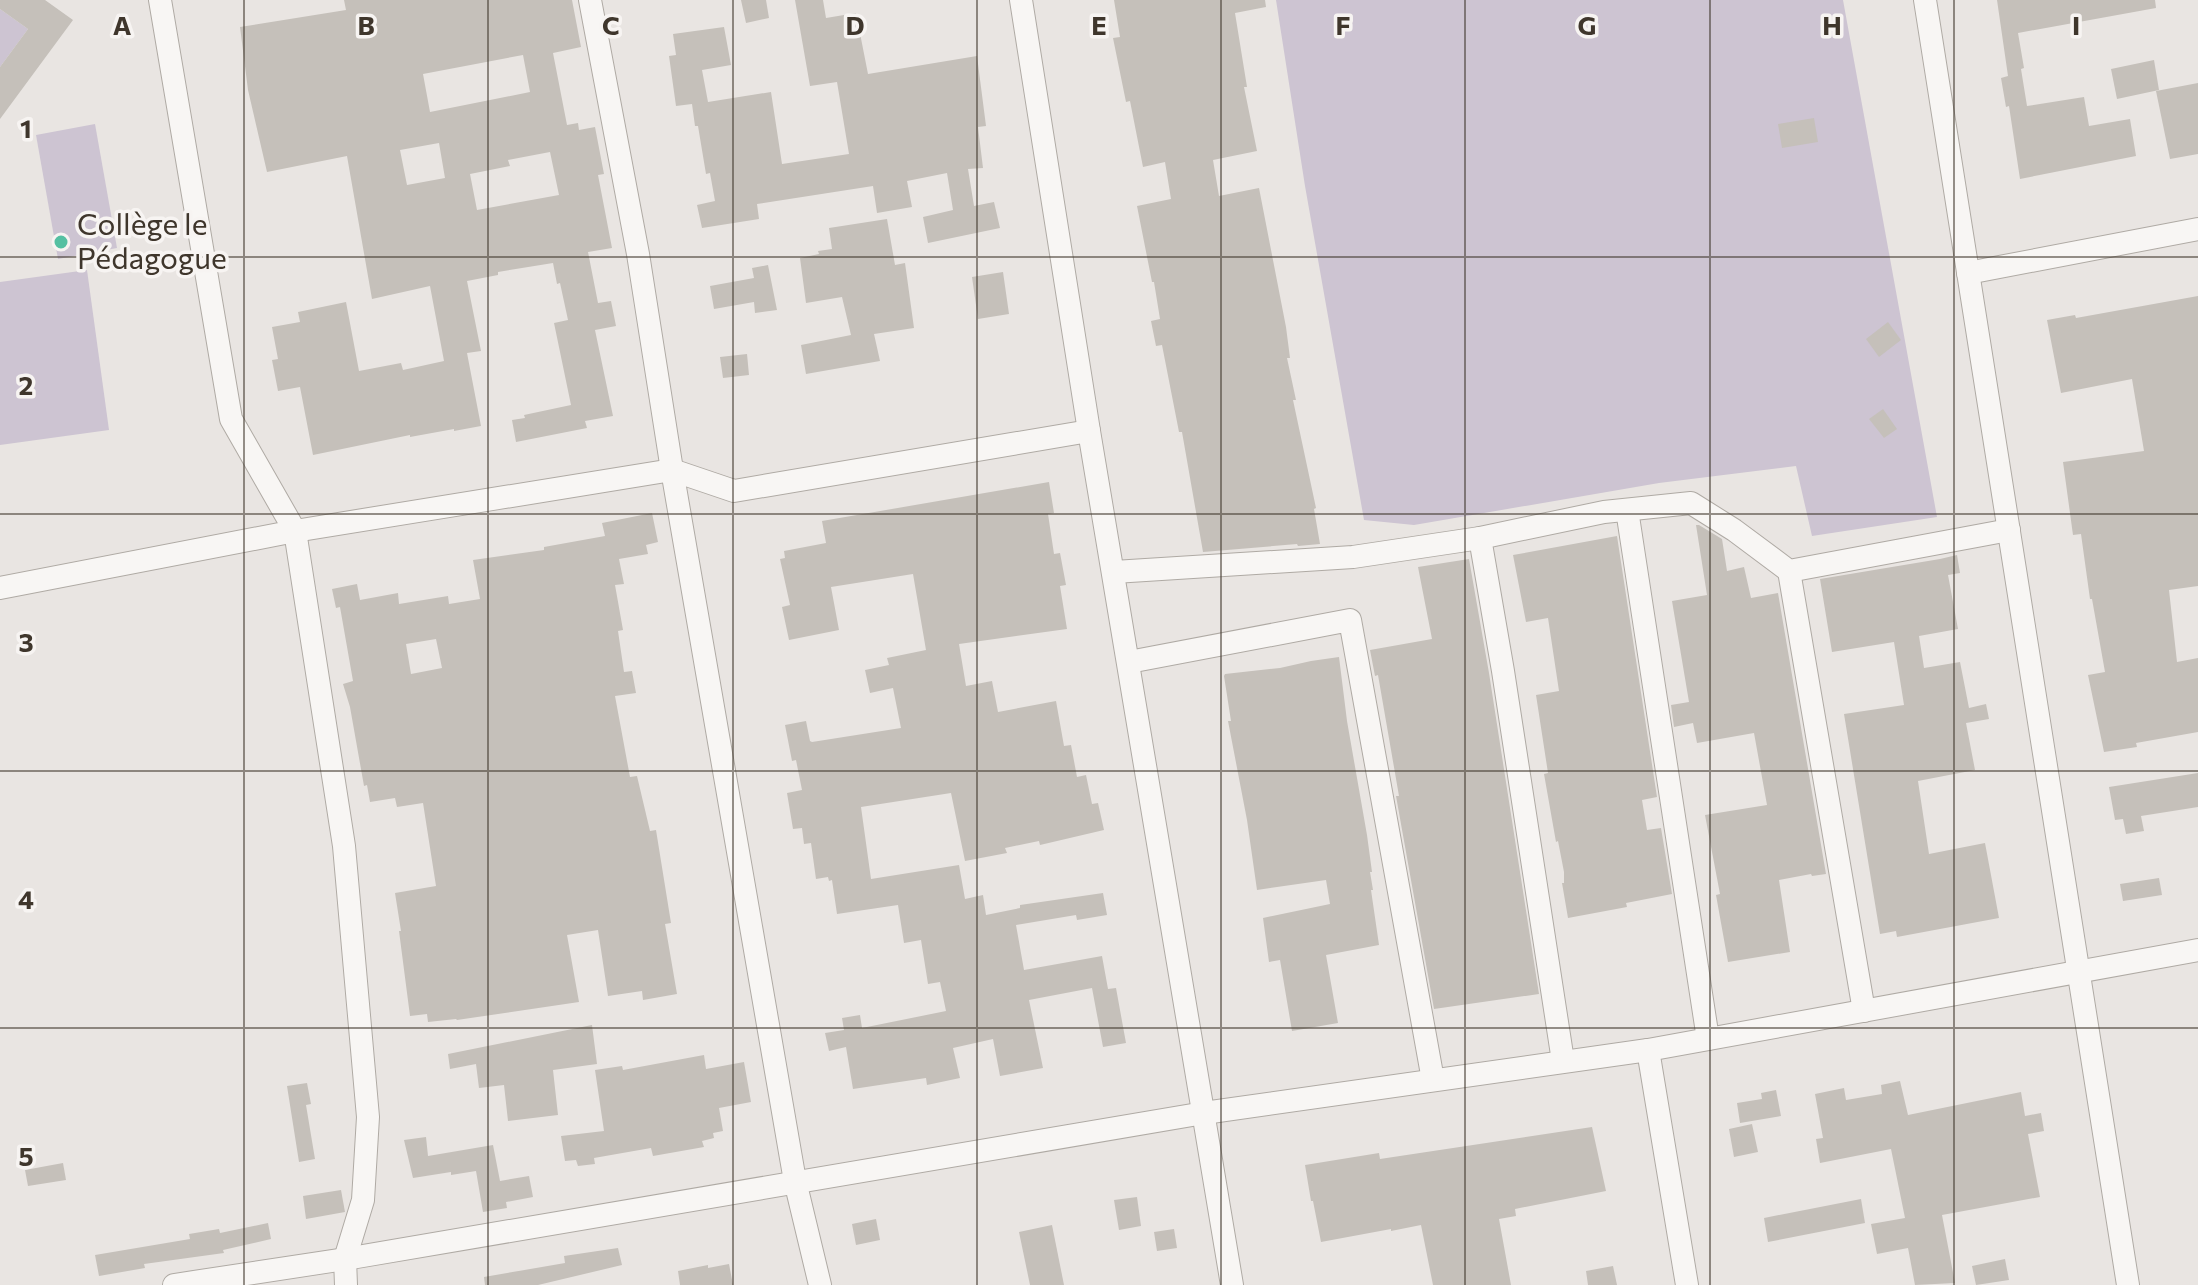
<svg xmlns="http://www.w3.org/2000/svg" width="2198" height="1285" font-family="Commissioner,sans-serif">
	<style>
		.green { fill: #cdc4d2 }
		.building { fill: #c5c0ba; fill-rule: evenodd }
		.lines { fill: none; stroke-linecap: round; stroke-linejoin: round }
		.minor-casing { stroke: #afaaa4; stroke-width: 24 }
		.minor { stroke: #f8f6f4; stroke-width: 22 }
		.grid { fill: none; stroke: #3f362c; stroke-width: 2; stroke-opacity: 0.55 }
		.poi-dot { fill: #55c0a2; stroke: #f7f4f2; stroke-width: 3 }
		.labels { text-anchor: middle; stroke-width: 7; stroke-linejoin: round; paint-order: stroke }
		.poi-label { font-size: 30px; fill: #3f362c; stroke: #f7f4f2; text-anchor: start }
		.grid-label { font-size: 26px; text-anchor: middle; font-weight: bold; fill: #3f362c; stroke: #f7f4f2; stroke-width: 7; stroke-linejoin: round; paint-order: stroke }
	</style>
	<rect width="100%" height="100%" fill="#e9e5e2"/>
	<!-- green -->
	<g class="green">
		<path d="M 1276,0 L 1843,0 L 1937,517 L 1812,536 L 1796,466 L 1659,483 L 1414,525 L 1364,520 L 1305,186 Z"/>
		<path d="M 0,9 L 28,29 L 0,67 Z"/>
		<path d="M 95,124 L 117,248 L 58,259 L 36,135 Z"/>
		<path d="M 87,270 L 109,430 L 0,445 L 0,282 Z"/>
	</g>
	<!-- building -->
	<g class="building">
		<path d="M 0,0 L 45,0 L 73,20 L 0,119 L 0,67 L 28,29 L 0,9 Z"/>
		<path d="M 344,0 L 572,0 L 581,47 L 553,53 L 567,125 L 578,123 L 579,130 L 595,127 L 604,174 L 598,175 L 612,248 L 588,252 L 598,303 L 611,301 L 616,326 L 595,330 L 613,416 L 585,421 L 587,428 L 516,442 L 512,420 L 525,418 L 524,415 L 571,405 L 554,323 L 568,320 L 560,283 L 557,284 L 553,263 L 498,272 L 498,275 L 467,281 L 481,351 L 467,353 L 481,426 L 454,431 L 454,429 L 410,437 L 410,435 L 313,455 L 300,387 L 278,391 L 272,360 L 278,359 L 272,327 L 300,322 L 298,312 L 346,302 L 359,371 L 401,363 L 403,370 L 444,361 L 430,286 L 372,299 L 347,156 L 267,172 L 248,90 L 240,27 L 346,10 ZM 523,55 L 530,92 L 430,112 L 423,74 ZM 439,143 L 445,178 L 407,185 L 400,150 ZM 550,152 L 559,195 L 477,210 L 470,174 L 510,166 L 508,160 Z"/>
		<path d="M 741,0 L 766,0 L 769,18 L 746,23 Z"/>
		<path d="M 795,0 L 823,0 L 826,18 L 856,13 L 868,74 L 977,56 L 986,126 L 978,127 L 983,168 L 968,169 L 974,206 L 994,202 L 1000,228 L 928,243 L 923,217 L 953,210 L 947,173 L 907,181 L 912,207 L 877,213 L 873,186 L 757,204 L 759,219 L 702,228 L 697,205 L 715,201 L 710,173 L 706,174 L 698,126 L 695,126 L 692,104 L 676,106 L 669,56 L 676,55 L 673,34 L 724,27 L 731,65 L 702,70 L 708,102 L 771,92 L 782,164 L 849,154 L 837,82 L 810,86 Z"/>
		<path d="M 1114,0 L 1265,0 L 1266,7 L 1235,13 L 1247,87 L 1244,87 L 1257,151 L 1213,160 L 1219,196 L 1259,188 L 1286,327 L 1290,358 L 1287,358 L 1296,400 L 1293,400 L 1316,508 L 1314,509 L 1320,544 L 1298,546 L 1297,544 L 1203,552 L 1182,432 L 1179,432 L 1162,345 L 1156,346 L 1151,321 L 1160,319 L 1154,282 L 1152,282 L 1137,206 L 1171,199 L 1165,162 L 1143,167 L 1130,101 L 1126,102 L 1113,38 L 1120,37 Z"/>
		<path d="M 1997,0 L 2155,0 L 2156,8 L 2018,33 L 2024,68 L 2021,69 L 2027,106 L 2084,97 L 2089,126 L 2130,119 L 2136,156 L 2020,179 L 2009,106 L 2006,107 L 2001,78 L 2008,76 Z"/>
		<path d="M 2154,60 L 2159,90 L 2117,99 L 2111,69 Z"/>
		<path d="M 2198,83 L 2198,154 L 2170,159 L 2156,91 Z"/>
		<path d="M 1814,118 L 1818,142 L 1782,148 L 1778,124 Z"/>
		<path d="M 887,219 L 895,265 L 905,263 L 914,328 L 874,334 L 880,361 L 806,374 L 801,345 L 851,335 L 842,297 L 806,303 L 800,258 L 819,254 L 818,251 L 832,249 L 829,228 Z"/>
		<path d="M 768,265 L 777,310 L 755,313 L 754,302 L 714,309 L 710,286 L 754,278 L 752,268 Z"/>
		<path d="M 1003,272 L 1009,314 L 978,319 L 972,277 Z"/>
		<path d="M 2198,296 L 2198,586 L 2169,590 L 2177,662 L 2198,658 L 2198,732 L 2136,743 L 2137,747 L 2104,752 L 2088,675 L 2105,672 L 2092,599 L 2090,599 L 2081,534 L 2073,535 L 2063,462 L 2144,451 L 2132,379 L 2061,393 L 2047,320 L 2075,315 L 2076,318 Z"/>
		<path d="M 1888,322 L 1901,340 L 1879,357 L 1866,339 Z"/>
		<path d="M 747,354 L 749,375 L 723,378 L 720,357 Z"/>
		<path d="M 1883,409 L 1897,429 L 1884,438 L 1869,419 Z"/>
		<path d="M 1049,482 L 1054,513 L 1048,514 L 1054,554 L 1060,553 L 1066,585 L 1060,586 L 1067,629 L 959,644 L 966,686 L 992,681 L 998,712 L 1056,701 L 1064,746 L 1071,745 L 1077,777 L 1086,775 L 1092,804 L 1098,803 L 1104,830 L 1040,845 L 1039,841 L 1005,848 L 1007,853 L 965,861 L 951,793 L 861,807 L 871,879 L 959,865 L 965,899 L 983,895 L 986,915 L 1020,908 L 1020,905 L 1103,893 L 1107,915 L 1077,920 L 1076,915 L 1016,925 L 1024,970 L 1102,956 L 1108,989 L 1116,988 L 1126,1043 L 1103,1047 L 1092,988 L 1029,1000 L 1043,1068 L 1000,1076 L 993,1039 L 953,1048 L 960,1078 L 927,1085 L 926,1078 L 853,1089 L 846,1047 L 829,1051 L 825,1033 L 844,1030 L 842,1018 L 860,1015 L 862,1028 L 946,1011 L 940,982 L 928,984 L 921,940 L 904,943 L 898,905 L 837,914 L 832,880 L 829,881 L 828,877 L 816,879 L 811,843 L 804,844 L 802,828 L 793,829 L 787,793 L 802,790 L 796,760 L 792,761 L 785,725 L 806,721 L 810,741 L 812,742 L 901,728 L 893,688 L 870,693 L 865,670 L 889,665 L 887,658 L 926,650 L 913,574 L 831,587 L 839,630 L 789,640 L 782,607 L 790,605 L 780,559 L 785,558 L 784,551 L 826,543 L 822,521 Z"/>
		<path d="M 652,513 L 658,542 L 646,545 L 648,554 L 619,559 L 624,584 L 615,585 L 623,630 L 618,631 L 624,672 L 632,671 L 636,693 L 615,696 L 630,777 L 637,776 L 650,831 L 656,830 L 671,923 L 665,924 L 677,994 L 643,1000 L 642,991 L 608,996 L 598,930 L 567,935 L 579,1002 L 457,1020 L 456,1019 L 428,1022 L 427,1014 L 410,1016 L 399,931 L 401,931 L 395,893 L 436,886 L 423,803 L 397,807 L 395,798 L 370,802 L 367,785 L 364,786 L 350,707 L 343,684 L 353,681 L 340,607 L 336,608 L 332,589 L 357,584 L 360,600 L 398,593 L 399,604 L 448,596 L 449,604 L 480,599 L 473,560 L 544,550 L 544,547 L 605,536 L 602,523 ZM 436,639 L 442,668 L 411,674 L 406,644 Z"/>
		<path d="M 1696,525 L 1699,525 L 1722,539 L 1727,571 L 1744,567 L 1751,598 L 1778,593 L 1826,874 L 1812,876 L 1811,874 L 1779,880 L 1790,952 L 1728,962 L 1716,895 L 1720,894 L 1705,815 L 1767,805 L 1754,733 L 1697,743 L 1693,723 L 1674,727 L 1671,705 L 1689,702 L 1672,601 L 1707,595 Z"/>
		<path d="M 1617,536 L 1657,797 L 1642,800 L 1647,830 L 1661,828 L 1672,894 L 1626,903 L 1627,907 L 1568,918 L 1562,883 L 1564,883 L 1564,872 L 1558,841 L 1556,842 L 1544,774 L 1548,773 L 1536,695 L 1559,691 L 1548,618 L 1526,622 L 1513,555 Z"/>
		<path d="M 1957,555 L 1960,573 L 1948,575 L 1958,629 L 1919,636 L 1924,668 L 1960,662 L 1969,708 L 1986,704 L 1989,719 L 1966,723 L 1975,770 L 1918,781 L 1929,854 L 1985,843 L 1999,918 L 1897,937 L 1896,931 L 1880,934 L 1844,714 L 1904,705 L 1894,642 L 1832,652 L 1820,579 L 1940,559 Z"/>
		<path d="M 1469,559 L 1489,673 L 1539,994 L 1434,1009 L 1396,796 L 1399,796 L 1378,675 L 1375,676 L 1370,650 L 1432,639 L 1418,567 Z"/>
		<path d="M 1339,657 L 1347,721 L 1367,835 L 1372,872 L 1370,872 L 1373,890 L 1371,890 L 1379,945 L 1326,955 L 1338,1023 L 1292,1031 L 1280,960 L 1269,962 L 1263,918 L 1330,904 L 1326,880 L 1257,890 L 1247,820 L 1228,721 L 1231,721 L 1224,676 L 1225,674 L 1280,668 L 1311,661 Z"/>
		<path d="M 2198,773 L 2198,807 L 2141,816 L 2144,831 L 2126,834 L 2123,819 L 2115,820 L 2109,787 Z"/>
		<path d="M 2159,878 L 2162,895 L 2123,901 L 2120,884 Z"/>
		<path d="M 592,1025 L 597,1064 L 553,1070 L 558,1115 L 508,1121 L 504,1085 L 479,1088 L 476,1064 L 450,1069 L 448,1054 Z"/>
		<path d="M 704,1055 L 706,1069 L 744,1062 L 751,1102 L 719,1108 L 723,1131 L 713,1133 L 714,1138 L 702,1141 L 704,1147 L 653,1156 L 651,1148 L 594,1158 L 595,1164 L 578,1166 L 576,1160 L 565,1161 L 561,1136 L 604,1131 L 595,1070 L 622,1066 L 623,1070 Z"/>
		<path d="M 1900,1081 L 1908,1115 L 2021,1092 L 2025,1116 L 2041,1113 L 2044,1131 L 2028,1134 L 2040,1197 L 1942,1215 L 1955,1283 L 1915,1285 L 1908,1248 L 1877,1254 L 1871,1224 L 1905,1218 L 1891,1149 L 1820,1163 L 1816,1139 L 1823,1138 L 1815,1094 L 1844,1088 L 1846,1100 L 1882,1094 L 1881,1085 Z"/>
		<path d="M 307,1083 L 311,1104 L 306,1105 L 315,1159 L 299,1162 L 287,1086 Z"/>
		<path d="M 1776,1090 L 1781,1116 L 1740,1123 L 1737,1103 L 1762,1099 L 1761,1093 Z"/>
		<path d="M 1752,1124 L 1758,1152 L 1734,1157 L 1729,1129 Z"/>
		<path d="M 1592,1127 L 1606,1191 L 1515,1209 L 1516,1216 L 1499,1219 L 1511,1285 L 1433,1285 L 1421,1225 L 1391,1231 L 1391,1229 L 1321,1242 L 1313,1201 L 1311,1201 L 1305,1165 L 1379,1153 L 1380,1159 Z"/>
		<path d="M 426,1137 L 428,1156 L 493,1145 L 500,1181 L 529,1176 L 533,1197 L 506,1202 L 507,1208 L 483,1212 L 476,1171 L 451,1175 L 451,1172 L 413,1178 L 404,1140 Z"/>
		<path d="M 63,1163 L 66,1180 L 28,1186 L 25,1170 Z"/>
		<path d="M 341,1190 L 345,1212 L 306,1219 L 303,1196 Z"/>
		<path d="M 1137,1197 L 1141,1226 L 1119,1230 L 1114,1200 Z"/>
		<path d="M 1861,1199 L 1865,1223 L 1768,1242 L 1764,1218 Z"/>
		<path d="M 876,1219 L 880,1240 L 856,1245 L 852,1224 Z"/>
		<path d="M 268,1223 L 271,1239 L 223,1250 L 224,1253 L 144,1264 L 145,1268 L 99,1276 L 95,1255 L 190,1239 L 189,1234 L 219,1229 L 220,1233 Z"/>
		<path d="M 1052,1225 L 1064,1285 L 1030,1285 L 1019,1232 Z"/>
		<path d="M 1174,1229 L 1177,1248 L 1157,1251 L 1154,1232 Z"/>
		<path d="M 618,1248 L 622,1265 L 538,1285 L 485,1285 L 484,1277 L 565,1263 L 564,1256 Z"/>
		<path d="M 2005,1259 L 2009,1280 L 1976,1285 L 1972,1266 Z"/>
		<path d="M 729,1264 L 733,1285 L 680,1285 L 678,1271 L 708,1265 L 708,1268 Z"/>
		<path d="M 1613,1266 L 1617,1285 L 1588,1285 L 1586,1271 Z"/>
	</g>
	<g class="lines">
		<!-- minor casing -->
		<g class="minor-casing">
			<g id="minor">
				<path d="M 160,0 L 231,419 L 295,531 L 344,846 L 368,1117 L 363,1200 L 345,1259 L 346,1285"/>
				<path d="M 590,0 L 638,254 L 672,470 L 795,1181 L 820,1285"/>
				<path d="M 1021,0 L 1089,431 L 1232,1285"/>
				<path d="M 1925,0 L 2128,1285"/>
				<path d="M 1968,273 L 2198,229"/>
				<path d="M 1627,510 L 1708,1039"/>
				<path d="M 1480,538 L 1503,671 L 1563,1061"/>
				<path d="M 1789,571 L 1864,1011"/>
				<path d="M 1114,572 L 1353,557 L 1480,538 L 1604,512 L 1691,503 L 1734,530 L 1789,571 L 2009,530"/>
				<path d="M 0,588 L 295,531 L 672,470 L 734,491 L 1089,431"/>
				<path d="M 1129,662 L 1350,620 L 1433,1080"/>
				<path d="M 1648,1050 L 1687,1285"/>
				<path d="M 174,1285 L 345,1259 L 1204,1113 L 1648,1050 L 2198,950"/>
			</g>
		</g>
		<!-- minor -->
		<use href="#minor" class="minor"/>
	</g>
	<!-- grid -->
	<path class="grid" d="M 244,0 L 244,1285M 488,0 L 488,1285M 733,0 L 733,1285M 977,0 L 977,1285M 1221,0 L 1221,1285M 1465,0 L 1465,1285M 1710,0 L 1710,1285M 1954,0 L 1954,1285M 0,257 L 2198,257M 0,514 L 2198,514M 0,771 L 2198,771M 0,1028 L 2198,1028"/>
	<!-- markers -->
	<circle class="poi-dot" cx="61" cy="242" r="8"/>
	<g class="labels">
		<!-- poi labels -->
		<g class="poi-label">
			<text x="77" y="235">Collège le<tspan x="77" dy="34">Pédagogue</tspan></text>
		</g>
	</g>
	<g class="grid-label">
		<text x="122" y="35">A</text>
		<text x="366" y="35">B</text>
		<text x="611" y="35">C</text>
		<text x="855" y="35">D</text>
		<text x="1099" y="35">E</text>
		<text x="1343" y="35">F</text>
		<text x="1587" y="35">G</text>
		<text x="1832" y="35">H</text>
		<text x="2076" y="35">I</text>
		<text x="26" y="138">1</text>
		<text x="26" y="395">2</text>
		<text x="26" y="652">3</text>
		<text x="26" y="909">4</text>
		<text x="26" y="1166">5</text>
	</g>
</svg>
